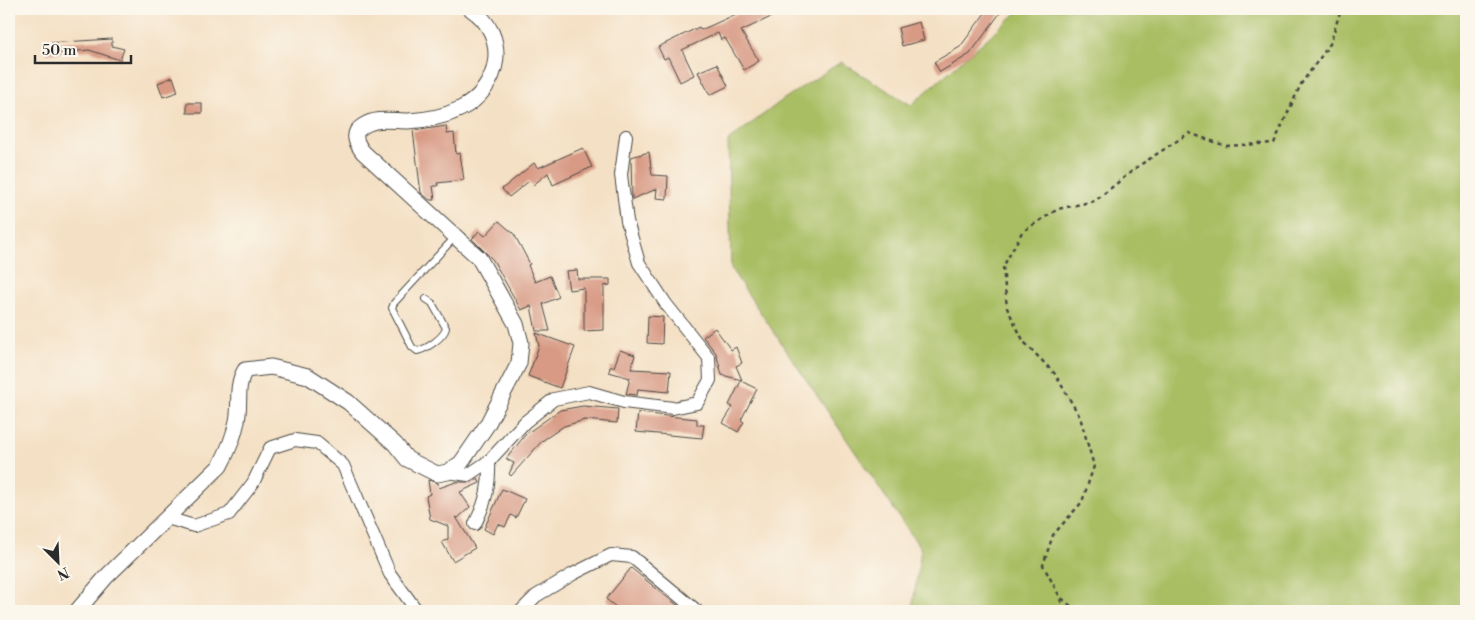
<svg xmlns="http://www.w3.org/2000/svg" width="1475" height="620" font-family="'Libre Bodoni',serif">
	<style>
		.green { fill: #a9be63; stroke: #6a7447 }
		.building { fill: #d89a84 }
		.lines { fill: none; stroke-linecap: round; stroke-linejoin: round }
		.service-casing { stroke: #494642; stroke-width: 8 }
		.minor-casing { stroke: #494642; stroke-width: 14 }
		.tertiary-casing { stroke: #494642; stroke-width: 17 }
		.path { stroke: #494642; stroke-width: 2.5; stroke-dasharray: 4 4; stroke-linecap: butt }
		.service { stroke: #fff; stroke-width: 6 }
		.minor { stroke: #fff; stroke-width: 12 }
		.tertiary { stroke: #fff; stroke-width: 15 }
	</style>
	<rect width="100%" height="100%" fill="#fbf7ec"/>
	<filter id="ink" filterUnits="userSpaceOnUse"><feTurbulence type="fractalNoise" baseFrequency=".02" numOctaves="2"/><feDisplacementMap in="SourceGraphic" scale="10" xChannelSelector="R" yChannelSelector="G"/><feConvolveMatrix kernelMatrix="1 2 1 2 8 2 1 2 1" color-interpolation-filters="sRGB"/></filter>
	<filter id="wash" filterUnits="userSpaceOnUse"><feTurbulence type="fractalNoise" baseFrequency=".0096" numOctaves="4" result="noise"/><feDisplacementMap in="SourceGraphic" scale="20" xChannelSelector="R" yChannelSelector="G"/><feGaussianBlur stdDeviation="1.12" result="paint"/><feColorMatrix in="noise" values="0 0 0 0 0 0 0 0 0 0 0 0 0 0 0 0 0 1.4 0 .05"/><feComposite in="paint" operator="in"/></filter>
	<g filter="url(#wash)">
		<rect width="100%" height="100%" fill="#f4e0c4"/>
		<!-- green -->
		<path class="green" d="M 1021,9 L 1466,9 L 1466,611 L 912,611 L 921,549 L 731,269 L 728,141 L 784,99 L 841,62 L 911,105 Z"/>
		<g id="blocks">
			<!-- building -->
			<g class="building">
				<path d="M 740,9 L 788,9 L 741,31 L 759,61 L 744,70 L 725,38 L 721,40 L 718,33 L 682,50 L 694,75 L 680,82 L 668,57 L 664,59 L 658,47 L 699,27 L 701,30 L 741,12 Z"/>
				<path d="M 988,9 L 1003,9 L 970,54 L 940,72 L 934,62 L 960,47 Z"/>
				<path d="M 919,22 L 924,40 L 902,46 L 898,28 Z"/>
				<path d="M 112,39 L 112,46 L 124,49 L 120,60 L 89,50 L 46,54 L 46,43 Z"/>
				<path d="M 717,64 L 728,86 L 710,95 L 698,72 Z"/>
				<path d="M 173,77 L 178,92 L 163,97 L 158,83 Z"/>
				<rect x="187" y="103" width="15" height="10"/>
				<path d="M 446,126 L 447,134 L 454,133 L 456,154 L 460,153 L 464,180 L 437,183 L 438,186 L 433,186 L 435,200 L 430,200 L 421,193 L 413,131 Z"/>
				<path d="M 583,148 L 592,167 L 553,185 L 548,173 L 532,186 L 528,182 L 509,197 L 502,189 L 534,163 L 538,168 Z"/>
				<path d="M 649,152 L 652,175 L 668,176 L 667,199 L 656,198 L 657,189 L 632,199 L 631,157 Z"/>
				<path d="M 499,221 L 514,234 L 530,264 L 528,265 L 535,282 L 550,276 L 559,297 L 543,304 L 550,331 L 536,331 L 531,306 L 521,310 L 493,260 L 472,239 L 479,231 L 485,236 Z"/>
				<path d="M 577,270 L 578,279 L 610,279 L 610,285 L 604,286 L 604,330 L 584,331 L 584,288 L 569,290 L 566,271 Z"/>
				<path d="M 648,316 L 663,317 L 662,344 L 647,343 Z"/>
				<path d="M 715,328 L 731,350 L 736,347 L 742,363 L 736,366 L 742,380 L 722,375 L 716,353 L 703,337 Z"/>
				<path d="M 536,333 L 575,347 L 560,388 L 528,376 L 539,346 Z"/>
				<path d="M 620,350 L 635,355 L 631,369 L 671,371 L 669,392 L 638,389 L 637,395 L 626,394 L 630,378 L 609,372 L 610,367 L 614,367 Z"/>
				<path d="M 741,381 L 757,389 L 741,420 L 744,422 L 738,432 L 723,423 L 733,407 L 729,405 Z"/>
				<path d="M 583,406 L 618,409 L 617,423 L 585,420 L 564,426 L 542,441 L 511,476 L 509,474 L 514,463 L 506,459 L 526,434 L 560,410 Z"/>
				<path d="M 638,413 L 697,419 L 697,425 L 704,425 L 702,438 L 636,432 Z"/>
				<path d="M 478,478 L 480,483 L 460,492 L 470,507 L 458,518 L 456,517 L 475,548 L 453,561 L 442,542 L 448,539 L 448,526 L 430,519 L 426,496 L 430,494 L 428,480 L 438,483 L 439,488 L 456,482 L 472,482 Z"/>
				<path d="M 502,489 L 525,499 L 516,518 L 511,515 L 505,527 L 498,524 L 493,534 L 484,529 Z"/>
				<path d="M 631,568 L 672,601 L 685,611 L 621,611 L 606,599 Z"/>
			</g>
		</g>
	</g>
	<g filter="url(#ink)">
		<use href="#blocks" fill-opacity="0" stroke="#494642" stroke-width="1"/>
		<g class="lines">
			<!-- service casing -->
			<g class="service-casing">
				<path id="service" d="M 426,299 L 432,303 L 446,328 C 444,337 427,349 417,351 L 412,347 L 392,308 L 394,303 L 455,237"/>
			</g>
			<!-- minor casing -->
			<g class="minor-casing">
				<g id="minor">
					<path d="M 448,472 L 468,475 L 489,461 L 525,422 L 554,399 L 589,392 L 624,402 L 673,408 L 697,403 L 710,380 L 709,358 L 666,304 L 639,263 L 627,221 L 621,175 L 626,136"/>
					<path d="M 167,518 L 194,526 L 229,514 L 253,483 L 270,448 L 295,440 L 317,443 L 343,465 L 390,574 L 417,611"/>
					<path d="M 475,524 C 486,502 490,485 489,461"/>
					<path d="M 521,611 L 536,596 L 573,574 L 611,555 L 632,557 L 697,611"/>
				</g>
			</g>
			<!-- tertiary casing -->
			<g class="tertiary-casing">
				<path id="tertiary" d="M 77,611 L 106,577 L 220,466 C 228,451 234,437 237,421 C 241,402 235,387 245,370 L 271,367 L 308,376 L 348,402 L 395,444 L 407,459 L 437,474 L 448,472 L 461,463 L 487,425 L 519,363 L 521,343 L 516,324 L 479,258 L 363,152 C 356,143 351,133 363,126 C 376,117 393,121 408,121 C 426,120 444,117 460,109 C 501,89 510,35 471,9"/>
			</g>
			<!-- path -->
			<g class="path">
				<path d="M 1060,599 L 1065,611"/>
				<path d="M 1077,611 L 1060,597 L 1043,565 L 1053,535 L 1082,502 L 1094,466 L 1080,417 L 1055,374 L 1024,342 L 1007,308 L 1003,267 L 1022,232 L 1058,209 L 1095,201 L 1137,167 L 1189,133 L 1226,146 L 1274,143 L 1301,84 L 1330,44 L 1341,9"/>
			</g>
			<!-- service -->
			<use href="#service" class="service"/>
			<!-- minor -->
			<use href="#minor" class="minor"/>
			<!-- tertiary -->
			<use href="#tertiary" class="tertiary"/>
		</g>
	</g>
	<!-- margin -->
	<rect width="1475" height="620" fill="none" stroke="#fbf7ec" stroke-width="30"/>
	<!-- north arrow -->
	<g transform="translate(58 562) rotate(156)" stroke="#fbf7ec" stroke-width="4" paint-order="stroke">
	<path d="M0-4L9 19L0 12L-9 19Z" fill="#2b2b2b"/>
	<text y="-8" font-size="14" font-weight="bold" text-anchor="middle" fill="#2b2b2b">N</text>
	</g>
	<!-- scale -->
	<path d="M35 55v8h96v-8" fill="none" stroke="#2b2b2b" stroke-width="2.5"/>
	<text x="42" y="55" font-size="15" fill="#2b2b2b" stroke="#fbf7ec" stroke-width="4" paint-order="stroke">50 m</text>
</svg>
